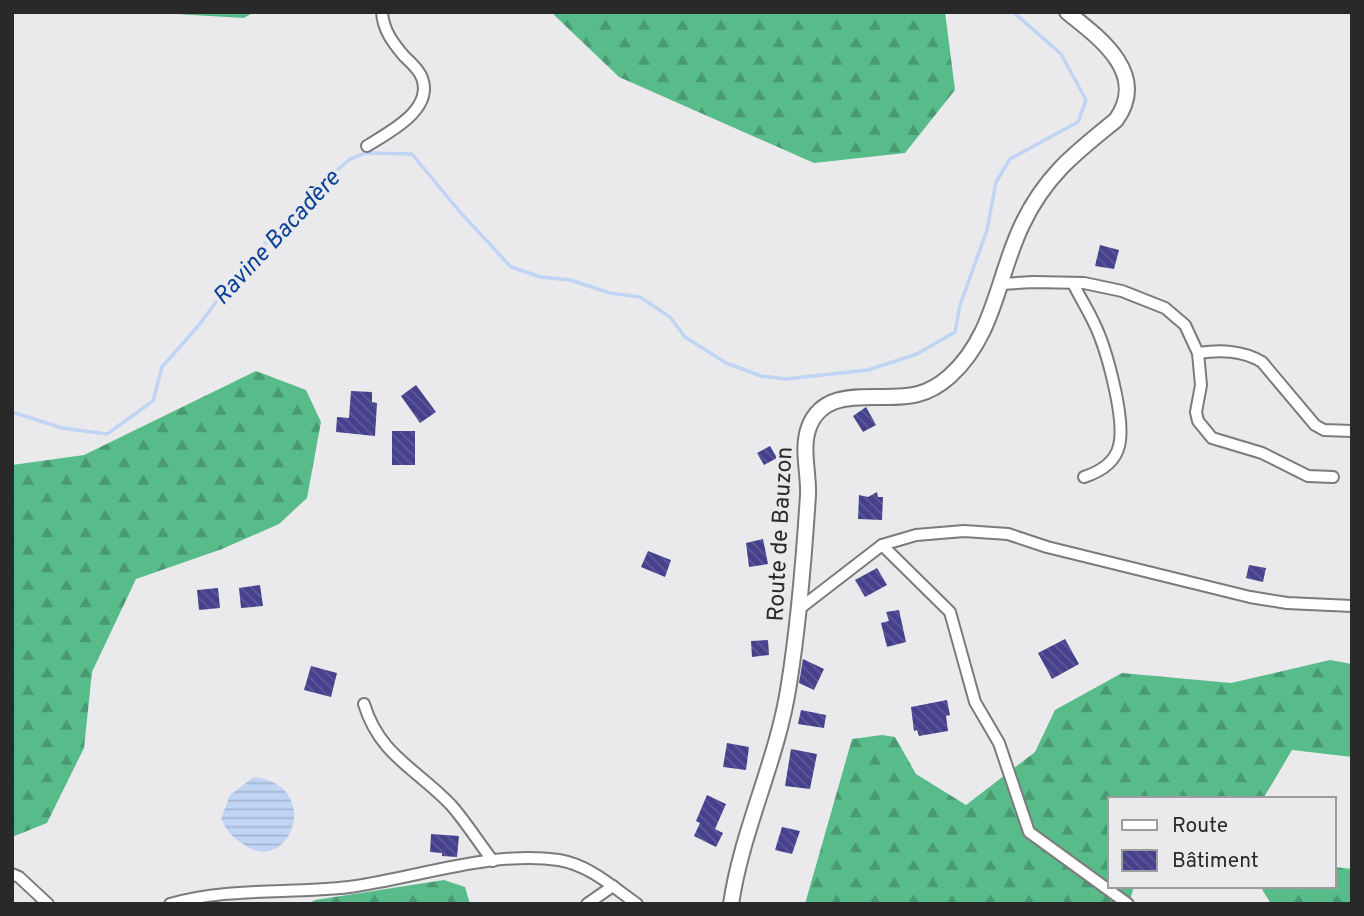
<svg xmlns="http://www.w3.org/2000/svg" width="1364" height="916" font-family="Overpass,sans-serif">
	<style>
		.forest { fill: url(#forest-firs) }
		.water { fill: url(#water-rules) }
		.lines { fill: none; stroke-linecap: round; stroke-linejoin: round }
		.stream { stroke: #c0d4f3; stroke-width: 3.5 }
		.building { fill: url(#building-back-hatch) }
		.minor-casing { stroke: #7b7b7e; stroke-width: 14 }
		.tertiary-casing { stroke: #7b7b7e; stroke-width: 18 }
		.minor { stroke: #fff; stroke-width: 10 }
		.tertiary { stroke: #fff; stroke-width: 14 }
		.labels { text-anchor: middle; stroke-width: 7; stroke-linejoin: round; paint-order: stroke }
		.street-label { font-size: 23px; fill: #29292a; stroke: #eaeaed }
		.water-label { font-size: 24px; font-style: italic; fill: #0c4298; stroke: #eaeaed }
	</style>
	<defs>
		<pattern id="forest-firs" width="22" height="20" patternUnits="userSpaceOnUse" patternTransform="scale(1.75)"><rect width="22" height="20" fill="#58bc8a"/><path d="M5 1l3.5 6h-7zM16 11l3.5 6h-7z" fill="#499971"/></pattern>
		<pattern id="water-rules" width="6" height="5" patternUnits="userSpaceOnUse" patternTransform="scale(1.75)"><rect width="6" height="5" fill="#c0d4f3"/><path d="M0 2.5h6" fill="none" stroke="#a5b6d0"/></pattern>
		<pattern id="building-back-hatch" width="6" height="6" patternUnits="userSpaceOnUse" patternTransform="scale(1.75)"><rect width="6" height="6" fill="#46418d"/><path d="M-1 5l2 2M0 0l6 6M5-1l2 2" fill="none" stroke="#5e5a97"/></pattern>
	</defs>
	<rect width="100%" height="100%" fill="#eaeaed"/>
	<!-- forest -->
	<g class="forest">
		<path d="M 141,12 L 254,12 L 244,18 Z"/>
		<path d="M 551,12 L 945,12 L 955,90 L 905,153 L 814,163 L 619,77 Z"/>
		<path d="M 256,371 L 306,390 L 321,422 L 307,498 L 279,524 L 222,549 L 136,579 L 92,672 L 84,748 L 47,823 L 12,837 L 12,465 L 84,455 Z"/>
		<path d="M 1330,660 L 1352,664 L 1352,757 L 1292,750 L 1263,799 L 1110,799 L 1110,886 L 1134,886 L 1129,904 L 805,904 L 852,739 L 882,735 L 895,737 L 916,774 L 966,805 L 1035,752 L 1055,710 L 1122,673 L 1231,683 Z"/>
		<path d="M 1334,867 L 1352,869 L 1352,904 L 1271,904 L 1260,886 L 1334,886 Z"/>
		<path d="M 444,880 L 465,887 L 470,904 L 308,904 L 315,900 Z"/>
	</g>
	<!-- water -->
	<path class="water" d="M 254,777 C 324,785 290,875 246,846 C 233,838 228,833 221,819 L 230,795 Z"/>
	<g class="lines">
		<!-- stream -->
		<path class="stream" d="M 12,412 L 62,428 L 107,434 L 153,401 L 162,367 L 199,325 L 233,279 L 312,192 L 350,159 L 366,153 L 412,154 L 460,212 L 511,267 L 541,277 L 570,280 L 610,293 L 640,297 L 670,317 L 685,337 L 726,363 L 761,376 L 786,379 L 868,370 L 917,354 L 955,332 L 960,305 L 987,230 L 996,182 L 1010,159 L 1078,122 L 1086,100 L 1061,54 L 1013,12"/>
	</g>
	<!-- building -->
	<g class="building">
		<path d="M 1100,245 L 1119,250 L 1114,269 L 1095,266 Z"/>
		<path d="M 416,385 L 436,412 L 420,423 L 401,396 Z"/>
		<path d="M 351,391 L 372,392 L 372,402 L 377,403 L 375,436 L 336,432 L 337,417 L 349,418 Z"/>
		<path d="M 866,407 L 876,425 L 863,432 L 853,416 Z"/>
		<rect x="392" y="431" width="23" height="34"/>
		<path d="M 770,446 L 777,458 L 764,465 L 757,453 Z"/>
		<path d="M 877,492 L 878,497 L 883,497 L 882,520 L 858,519 L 859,495 L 868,497 Z"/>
		<path d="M 763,539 L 768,564 L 749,567 L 746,543 Z"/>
		<path d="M 648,551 L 671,560 L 665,577 L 641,567 Z"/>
		<path d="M 1249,565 L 1266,568 L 1263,582 L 1246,578 Z"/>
		<path d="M 877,568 L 887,585 L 865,597 L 855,580 Z"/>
		<path d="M 260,585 L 263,606 L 241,608 L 239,588 Z"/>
		<path d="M 218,588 L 220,608 L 199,610 L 197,590 Z"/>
		<path d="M 899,610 L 906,642 L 887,647 L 881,623 L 889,621 L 886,612 Z"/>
		<path d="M 1065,639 L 1079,664 L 1052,679 L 1038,653 Z"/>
		<path d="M 768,640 L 769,655 L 752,657 L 751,641 Z"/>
		<path d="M 803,659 L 824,669 L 814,690 L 799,683 Z"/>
		<path d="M 311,666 L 337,673 L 331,697 L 304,690 Z"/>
		<path d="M 947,700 L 950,715 L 946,716 L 948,731 L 919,736 L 917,730 L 914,731 L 911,707 Z"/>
		<path d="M 801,710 L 826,715 L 824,728 L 798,724 Z"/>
		<path d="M 727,743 L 749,747 L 746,770 L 723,767 Z"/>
		<path d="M 791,749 L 817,754 L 810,789 L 785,786 Z"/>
		<path d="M 707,795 L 726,804 L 715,829 L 723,833 L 716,847 L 694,836 L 700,823 L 696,821 Z"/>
		<path d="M 782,827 L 800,831 L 792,854 L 775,850 Z"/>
		<path d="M 431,834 L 459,836 L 457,857 L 442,856 L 442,853 L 430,852 Z"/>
	</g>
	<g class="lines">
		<!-- minor casing -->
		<g class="minor-casing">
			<g id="minor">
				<path d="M 367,146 C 389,132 434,110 422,78 C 419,69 410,62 404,56 C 393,43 383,30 382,12"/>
				<path d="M 1073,283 C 1079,296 1087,308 1093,321 C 1106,346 1126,419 1119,446 C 1115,463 1099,472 1084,477"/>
				<path d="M 1002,284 L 1033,282 L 1084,283 L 1122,291 L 1165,308 L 1185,325 L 1198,353 L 1201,385 L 1196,412 L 1198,421 L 1212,438 L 1262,453 L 1308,476 L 1333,477"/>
				<path d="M 1198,353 C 1220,350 1242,350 1262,362 L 1315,425 L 1324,430 L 1352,431"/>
				<path d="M 882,545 L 950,612 L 975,702 L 999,743 L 1029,832 L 1128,904"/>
				<path d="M 799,609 L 882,545 L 916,535 L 964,531 L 1008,534 L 1047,547 L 1250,597 L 1287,603 L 1352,606"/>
				<path d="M 364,704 C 380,756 416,768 451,805 C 466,822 479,843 493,861"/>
				<path d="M 12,874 L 19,877 L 48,904"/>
				<path d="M 170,904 C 228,887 290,894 349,887 C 416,878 492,850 559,860 C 589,865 613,887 637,904"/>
				<path d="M 587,904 L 613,886"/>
			</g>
		</g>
		<!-- tertiary casing -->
		<g class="tertiary-casing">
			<path id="tertiary" d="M 731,904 C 742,829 778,759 789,684 C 799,622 804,558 808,495 C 809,473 801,448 809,427 C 826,382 883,404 918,394 C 930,391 941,384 950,376 C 995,335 997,277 1022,225 C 1045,176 1075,153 1116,120 C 1149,74 1100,38 1067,12"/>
		</g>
		<!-- minor -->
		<use href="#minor" class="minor"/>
		<!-- tertiary -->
		<use href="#tertiary" class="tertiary"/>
	</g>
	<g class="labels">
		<!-- street labels -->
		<g class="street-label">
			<text transform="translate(779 534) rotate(-87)" y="8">Route de Bauzon</text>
		</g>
		<!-- water labels -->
		<g class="water-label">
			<text transform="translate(276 237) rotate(-47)" y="8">Ravine Bacadère</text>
		</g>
	</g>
	<!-- border -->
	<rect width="1364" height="916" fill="none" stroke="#29292a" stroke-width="28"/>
	<!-- legend -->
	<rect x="1108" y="797" width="228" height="91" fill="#eaeaed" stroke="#9d9d9f" stroke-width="2"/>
	<rect x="1122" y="820" width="35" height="10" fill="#ffffff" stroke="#9d9d9f" stroke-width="2"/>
	<text x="1172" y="832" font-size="21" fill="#29292a">Route</text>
	<rect x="1122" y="850" width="35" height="21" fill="url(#building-back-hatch)" stroke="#9d9d9f" stroke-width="2"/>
	<text x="1172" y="867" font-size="21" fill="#29292a">Bâtiment</text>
</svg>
